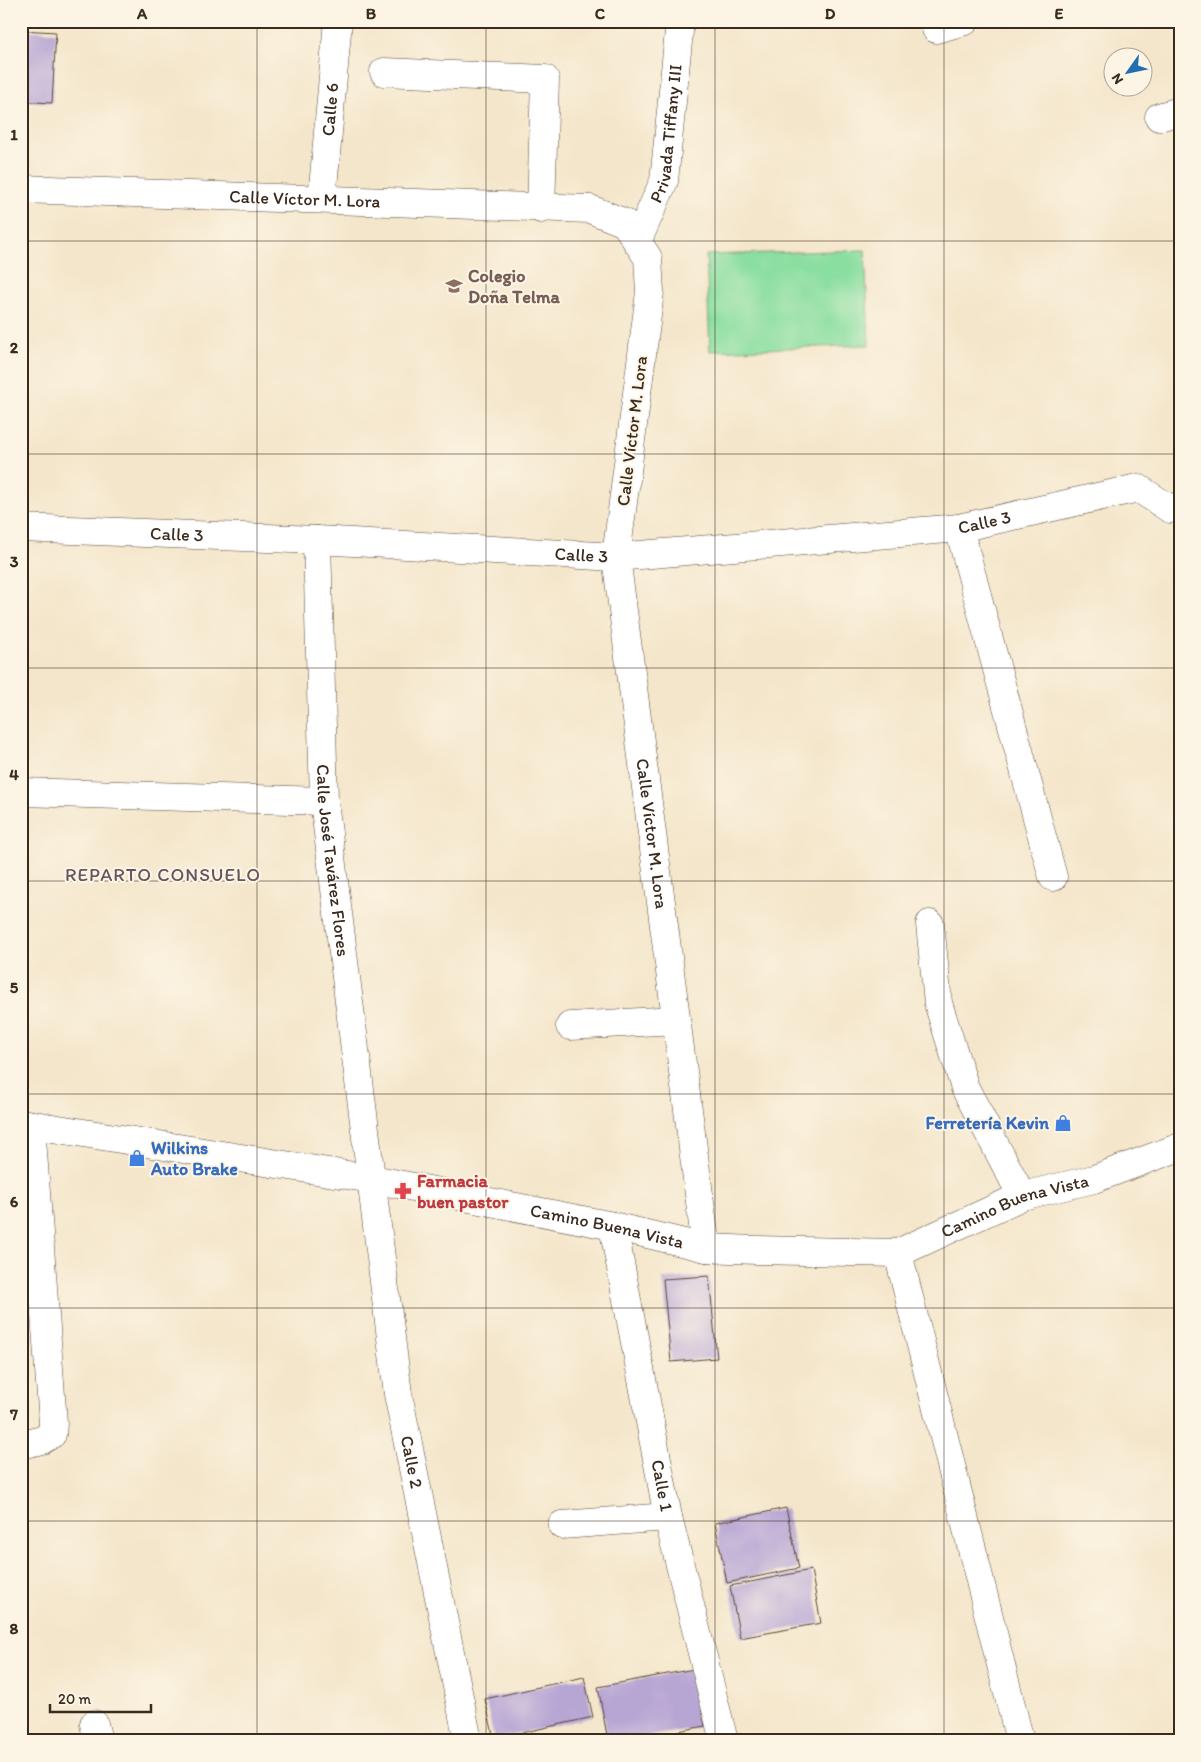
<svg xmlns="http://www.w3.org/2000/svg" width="1201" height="1762" font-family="Itim,sans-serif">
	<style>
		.green { fill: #89dea0; stroke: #62845f }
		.building { fill: #b7a5d4 }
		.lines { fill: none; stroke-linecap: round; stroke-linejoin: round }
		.minor-casing { stroke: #574638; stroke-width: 29 }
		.minor { stroke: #fff; stroke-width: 28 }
		.grid { fill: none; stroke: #3b2a1e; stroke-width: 1; stroke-opacity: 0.55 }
		.labels { text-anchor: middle; stroke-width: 4; stroke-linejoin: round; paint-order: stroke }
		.street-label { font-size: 18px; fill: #3b2a1e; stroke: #fcf5e5 }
		.education-label { font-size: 18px; font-weight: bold; fill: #785e54; stroke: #fcf5e5; text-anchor: start }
		.shop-label { font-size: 18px; font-weight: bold; fill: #366cbe; stroke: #fcf5e5; text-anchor: end }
		.health-label { font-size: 18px; font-weight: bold; fill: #be3a42; stroke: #fcf5e5; text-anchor: start }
		.neighbourhood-label { font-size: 19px; letter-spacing: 1px; fill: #66555e; stroke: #fcf5e5 }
		.neatline { fill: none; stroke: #3b2a1e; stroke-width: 2 }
		.grid-label { font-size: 16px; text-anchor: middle; font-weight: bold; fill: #3b2a1e }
	</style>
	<rect width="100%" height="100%" fill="#fcf5e5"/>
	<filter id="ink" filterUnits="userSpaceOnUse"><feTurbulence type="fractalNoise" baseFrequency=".02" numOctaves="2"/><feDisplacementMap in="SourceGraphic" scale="10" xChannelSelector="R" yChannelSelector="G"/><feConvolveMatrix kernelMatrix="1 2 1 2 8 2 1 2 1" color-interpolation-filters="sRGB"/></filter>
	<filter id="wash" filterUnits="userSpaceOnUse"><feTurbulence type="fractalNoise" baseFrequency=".0096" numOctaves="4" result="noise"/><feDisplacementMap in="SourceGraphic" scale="20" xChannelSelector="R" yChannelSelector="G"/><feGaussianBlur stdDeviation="1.12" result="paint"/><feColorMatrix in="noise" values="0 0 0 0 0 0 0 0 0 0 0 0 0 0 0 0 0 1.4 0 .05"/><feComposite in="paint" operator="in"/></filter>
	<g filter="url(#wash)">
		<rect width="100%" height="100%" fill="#f4e6cb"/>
		<!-- green -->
		<path class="green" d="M 865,250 L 869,345 L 710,351 L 706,255 Z"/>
		<g id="blocks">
			<!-- building -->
			<g class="building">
				<path d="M 21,30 L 56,32 L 52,103 L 21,101 Z"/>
				<path d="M 709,1276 L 717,1358 L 671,1362 L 663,1279 Z"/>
				<path d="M 786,1508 L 799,1568 L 727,1583 L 715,1523 Z"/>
				<path d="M 811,1570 L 821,1623 L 740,1638 L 730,1586 Z"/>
				<path d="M 694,1669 L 705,1726 L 626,1741 L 608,1741 L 598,1687 Z"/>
				<path d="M 584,1677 L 593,1717 L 494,1739 L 485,1699 Z"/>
			</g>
		</g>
	</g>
	<g filter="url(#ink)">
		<use href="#blocks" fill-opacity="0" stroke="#574638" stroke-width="1"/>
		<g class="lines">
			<!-- minor casing -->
			<g class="minor-casing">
				<g id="minor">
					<path d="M 935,21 L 936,29 L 965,21"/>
					<path d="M 384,72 L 545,79 L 541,209"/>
					<path d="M 1159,117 L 1180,111"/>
					<path id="s1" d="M 21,189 L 590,209 L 625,223 L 648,258 L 650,292 L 616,557 L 706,1248"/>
					<path id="s2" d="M 322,199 L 338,21"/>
					<path id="s3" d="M 637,242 L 664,181 L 680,21"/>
					<path id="s4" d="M 21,528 L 317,540 L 616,557 L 959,528 L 1138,488 L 1170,509 L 1180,506"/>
					<path d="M 959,528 L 1053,877"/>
					<path id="s5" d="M 317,540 L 324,801 L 398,1394 L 468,1741"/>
					<path d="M 21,792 L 324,801"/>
					<path d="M 930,924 L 938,1003 L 965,1088 L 1022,1196"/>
					<path d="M 570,1026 L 676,1020"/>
					<path id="s6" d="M 21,1123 L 372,1179 L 613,1226 L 706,1248 L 756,1250 L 898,1253 L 1022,1196 L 1094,1179 L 1180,1147"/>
					<path id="s7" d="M 613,1226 L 668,1517 L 724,1741"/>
					<path d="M 898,1253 L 1020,1741"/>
					<path d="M 21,1445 L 42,1440 L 52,1434 L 53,1423 L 31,1125"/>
					<path d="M 562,1525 L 668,1517"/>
					<path d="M 94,1724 L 98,1741"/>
				</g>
			</g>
			<!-- minor -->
			<use href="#minor" class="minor"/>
		</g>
	</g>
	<!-- grid -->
	<path class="grid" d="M 257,21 L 257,1741M 486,21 L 486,1741M 715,21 L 715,1741M 944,21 L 944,1741M 21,241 L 1180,241M 21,454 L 1180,454M 21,668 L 1180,668M 21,881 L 1180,881M 21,1094 L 1180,1094M 21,1308 L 1180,1308M 21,1521 L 1180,1521"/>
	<!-- icons -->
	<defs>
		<g id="school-bare" transform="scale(1.35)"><path d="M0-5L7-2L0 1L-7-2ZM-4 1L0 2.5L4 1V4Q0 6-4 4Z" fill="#8d6e63" stroke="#fcf5e5" stroke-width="2.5" paint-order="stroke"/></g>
		<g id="shop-bare" transform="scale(1.35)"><path d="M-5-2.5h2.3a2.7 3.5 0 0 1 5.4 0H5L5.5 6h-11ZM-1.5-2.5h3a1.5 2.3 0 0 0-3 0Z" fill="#3f7fe0" stroke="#fcf5e5" stroke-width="2.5" paint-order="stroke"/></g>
		<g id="pharmacy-bare" transform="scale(1.35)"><path d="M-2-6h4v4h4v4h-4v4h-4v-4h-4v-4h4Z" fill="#e0444e" stroke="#fcf5e5" stroke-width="2.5" paint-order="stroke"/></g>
	</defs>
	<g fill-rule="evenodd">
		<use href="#school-bare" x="454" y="286"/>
		<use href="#shop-bare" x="1063" y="1123"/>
		<use href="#shop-bare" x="137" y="1158"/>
		<use href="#pharmacy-bare" x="403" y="1191"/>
	</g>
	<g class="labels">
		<!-- street labels -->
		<g class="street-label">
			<text dy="6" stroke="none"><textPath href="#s2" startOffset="90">Calle 6</textPath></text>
			<text dy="6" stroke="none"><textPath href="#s3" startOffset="114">Privada Tiffany III</textPath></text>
			<text dy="6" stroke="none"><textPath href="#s1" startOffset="284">Calle Víctor M. Lora</textPath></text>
			<text transform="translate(632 431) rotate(-83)" y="6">Calle Víctor M. Lora</text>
			<text dy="6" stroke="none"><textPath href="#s4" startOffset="966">Calle 3</textPath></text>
			<text dy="6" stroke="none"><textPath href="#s4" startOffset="156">Calle 3</textPath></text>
			<text dy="6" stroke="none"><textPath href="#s4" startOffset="561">Calle 3</textPath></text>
			<text dy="6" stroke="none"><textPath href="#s1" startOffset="1229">Calle Víctor M. Lora</textPath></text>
			<text dy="6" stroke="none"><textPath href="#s5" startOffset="321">Calle José Tavárez Flores</textPath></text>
			<text dy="6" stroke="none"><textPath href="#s6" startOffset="1015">Camino Buena Vista</textPath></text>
			<text dy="6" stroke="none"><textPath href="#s6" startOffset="595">Camino Buena Vista</textPath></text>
			<text dy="6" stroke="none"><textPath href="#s5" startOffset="928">Calle 2</textPath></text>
			<text dy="6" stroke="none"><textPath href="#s7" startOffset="264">Calle 1</textPath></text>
		</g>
		<!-- education labels -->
		<g class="education-label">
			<text x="468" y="282">Colegio<tspan x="468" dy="21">Doña Telma</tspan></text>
		</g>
		<!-- shop labels -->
		<g class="shop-label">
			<text x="1049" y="1129">Ferretería Kevin</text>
			<text x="151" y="1154" text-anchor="start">Wilkins<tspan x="151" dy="21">Auto Brake</tspan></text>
		</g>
		<!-- health labels -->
		<g class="health-label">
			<text x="417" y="1187">Farmacia<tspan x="417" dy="21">buen pastor</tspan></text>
		</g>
		<!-- neighbourhood labels -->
		<g class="neighbourhood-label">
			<text x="163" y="881">REPARTO CONSUELO</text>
		</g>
	</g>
	<!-- margin -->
	<rect width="1201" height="1762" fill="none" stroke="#fcf5e5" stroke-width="55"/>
	<!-- north arrow -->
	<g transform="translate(1128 72) rotate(237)"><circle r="24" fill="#fcf5e5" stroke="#afa495"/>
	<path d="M0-4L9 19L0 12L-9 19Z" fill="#1f6fb2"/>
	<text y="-8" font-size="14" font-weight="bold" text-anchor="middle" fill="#3b2a1e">N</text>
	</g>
	<!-- scale -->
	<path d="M50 1704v8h101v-8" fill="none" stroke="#3b2a1e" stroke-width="2.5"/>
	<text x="58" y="1704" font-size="15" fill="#3b2a1e" stroke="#fcf5e5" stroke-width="4" paint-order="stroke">20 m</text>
	<rect x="28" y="28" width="1146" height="1706" class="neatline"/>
	<g class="grid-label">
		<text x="142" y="19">A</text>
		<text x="371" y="19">B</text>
		<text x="600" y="19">C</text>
		<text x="830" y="19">D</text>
		<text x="1059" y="19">E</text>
		<text x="14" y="140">1</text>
		<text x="14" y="353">2</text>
		<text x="14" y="567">3</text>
		<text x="14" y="780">4</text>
		<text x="14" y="993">5</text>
		<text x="14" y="1207">6</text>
		<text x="14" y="1420">7</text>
		<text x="14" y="1634">8</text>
	</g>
</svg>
